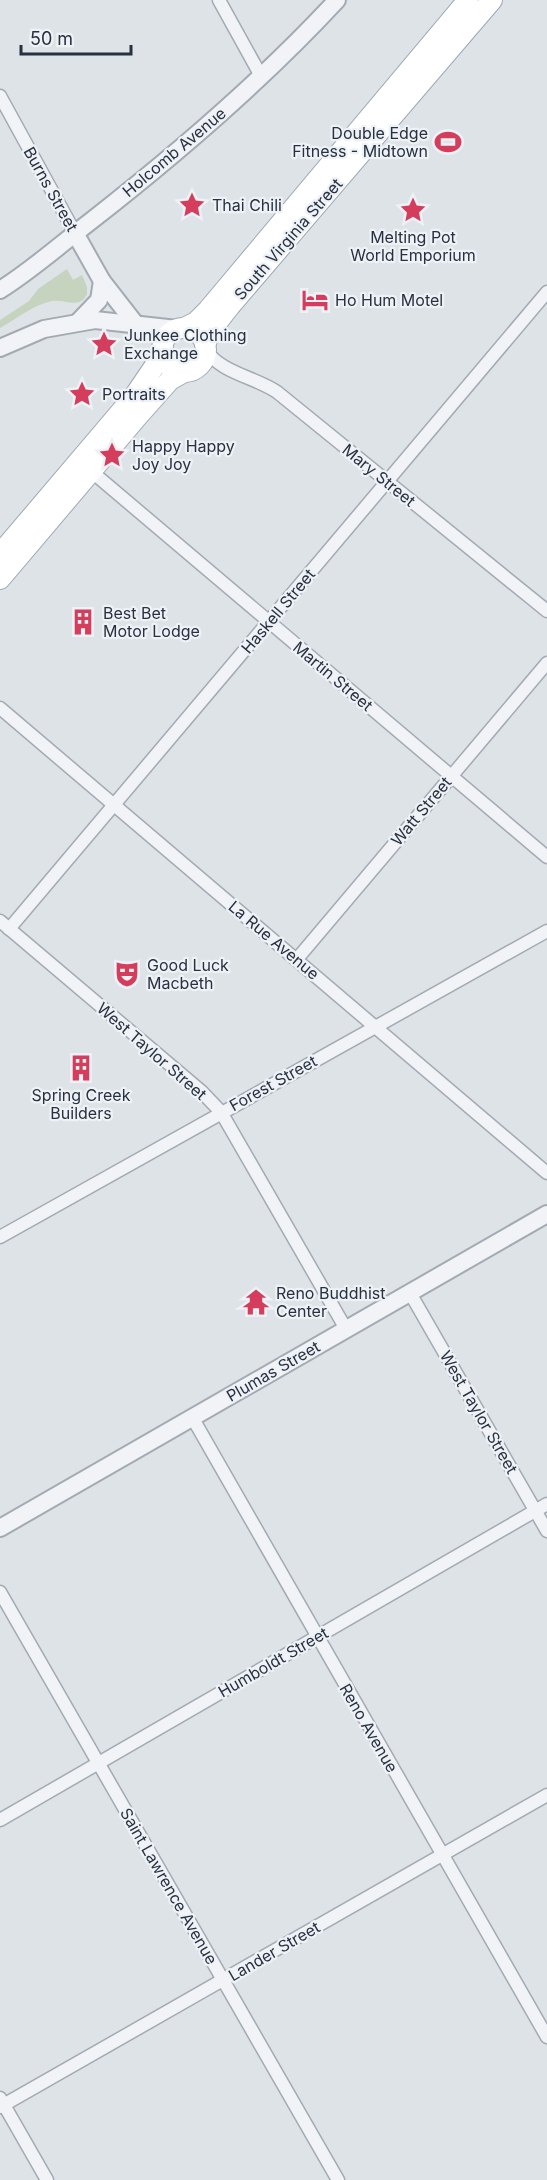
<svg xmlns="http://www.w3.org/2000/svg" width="547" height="2180" font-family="Inter,sans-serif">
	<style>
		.green { fill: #c5d3bf }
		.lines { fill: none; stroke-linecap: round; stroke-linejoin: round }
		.minor-casing { stroke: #a3aab2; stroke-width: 15 }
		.tertiary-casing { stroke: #a3aab2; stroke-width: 20 }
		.primary-casing { stroke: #9da8b5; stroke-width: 22 }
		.minor { stroke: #f1f3f7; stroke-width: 12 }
		.tertiary { stroke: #f1f3f7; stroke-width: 16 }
		.primary { stroke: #fff; stroke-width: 20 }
		.labels { text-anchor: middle; stroke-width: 4.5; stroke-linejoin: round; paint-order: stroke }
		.poi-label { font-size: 16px; fill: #273140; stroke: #eef2f6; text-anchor: start }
		.street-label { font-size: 16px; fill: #273140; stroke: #eef2f6 }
	</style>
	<rect width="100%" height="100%" fill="#dee3e8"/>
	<!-- green -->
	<path class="green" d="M 67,269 L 73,280 L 82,275 L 87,287 L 87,294 C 79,310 66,299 52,301 C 35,304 16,319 0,328 L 0,320 L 29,301 L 38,289 Z"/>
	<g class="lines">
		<!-- minor casing -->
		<g class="minor-casing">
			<g id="minor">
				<path d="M 219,0 L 261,76"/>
				<path d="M 0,96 L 75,233"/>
				<path d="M 206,350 C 221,373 255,377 277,392 L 547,611"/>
				<path d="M 91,471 L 547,857"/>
				<path d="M 0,708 L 547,1173"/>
				<path d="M 0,921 L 201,1091 L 221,1112 L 346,1329"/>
				<path d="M 9,929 L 547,292"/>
				<path d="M 297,959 L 547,663"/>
				<path d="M 0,1237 L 547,931"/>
				<path d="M 410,1293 L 547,1531"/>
				<path d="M 192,1417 L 547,2037"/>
				<path d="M 0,1592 L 338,2180"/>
				<path d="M 0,1820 L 547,1504"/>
				<path d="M 0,2098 L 47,2180"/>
				<path d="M 0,2107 L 547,1795"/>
			</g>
		</g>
		<!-- tertiary casing -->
		<g class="tertiary-casing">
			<g id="tertiary">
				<path d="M 75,233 L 102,281 L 137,326"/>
				<path d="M 0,290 C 32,270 61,244 91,221 C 178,153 262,81 337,0"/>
				<path d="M 78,322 L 99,300 L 102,281"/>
				<path d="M 0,348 L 44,329 L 95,320 L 177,329"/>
				<path d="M 0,1528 L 547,1214"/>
			</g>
		</g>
		<!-- primary casing -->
		<g class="primary-casing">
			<g id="primary">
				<path d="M 184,328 L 196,322 L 208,310 L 468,0"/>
				<circle cx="184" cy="350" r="22"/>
				<path d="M 205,344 L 212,329 L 230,306 L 492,0"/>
				<path d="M 0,554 L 135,395 L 154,367 L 163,349"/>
				<path d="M 0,579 L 138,416 L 170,380 L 186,371"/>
			</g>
		</g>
		<!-- minor -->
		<use href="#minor" class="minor"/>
		<!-- tertiary -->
		<use href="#tertiary" class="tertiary"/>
		<!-- primary -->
		<use href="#primary" class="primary"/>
	</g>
	<!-- icons -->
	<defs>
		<g id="stadium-bare" transform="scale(2.07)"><path d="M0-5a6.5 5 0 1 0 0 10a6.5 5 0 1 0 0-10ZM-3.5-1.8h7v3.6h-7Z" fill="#d43d5c" stroke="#eef2f6" stroke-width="2.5" paint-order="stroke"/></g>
		<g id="sight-bare" transform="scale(2.07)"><path d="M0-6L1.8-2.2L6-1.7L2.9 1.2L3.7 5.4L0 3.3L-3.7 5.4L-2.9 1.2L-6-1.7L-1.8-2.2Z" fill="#d43d5c" stroke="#eef2f6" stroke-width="2.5" paint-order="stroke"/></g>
		<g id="hotel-bare" transform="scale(2.07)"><path d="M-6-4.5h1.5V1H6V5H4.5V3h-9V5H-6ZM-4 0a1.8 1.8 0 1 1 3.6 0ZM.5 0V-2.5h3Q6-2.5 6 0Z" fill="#d43d5c" stroke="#eef2f6" stroke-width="2.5" paint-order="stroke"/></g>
		<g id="building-bare" transform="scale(2.07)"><path d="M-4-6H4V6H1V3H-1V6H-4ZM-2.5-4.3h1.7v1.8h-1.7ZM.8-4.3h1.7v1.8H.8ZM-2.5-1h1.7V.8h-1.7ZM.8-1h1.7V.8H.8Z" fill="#d43d5c" stroke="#eef2f6" stroke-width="2.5" paint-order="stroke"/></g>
		<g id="theatre-bare" transform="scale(2.07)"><path d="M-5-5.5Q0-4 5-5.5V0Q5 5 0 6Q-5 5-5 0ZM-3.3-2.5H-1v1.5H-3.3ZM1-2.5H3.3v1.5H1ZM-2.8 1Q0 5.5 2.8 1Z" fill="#d43d5c" stroke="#eef2f6" stroke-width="2.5" paint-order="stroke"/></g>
		<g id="temple-bare" transform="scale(2.07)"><path d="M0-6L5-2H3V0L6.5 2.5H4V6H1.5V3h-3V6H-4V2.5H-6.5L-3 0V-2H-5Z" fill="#d43d5c" stroke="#eef2f6" stroke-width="2.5" paint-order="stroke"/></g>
	</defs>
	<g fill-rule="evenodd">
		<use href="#stadium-bare" x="448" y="142"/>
		<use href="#sight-bare" x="192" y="205"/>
		<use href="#sight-bare" x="413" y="210"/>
		<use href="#hotel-bare" x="315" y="300"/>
		<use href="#sight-bare" x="104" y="344"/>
		<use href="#sight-bare" x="82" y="394"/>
		<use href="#sight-bare" x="112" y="455"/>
		<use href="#building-bare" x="83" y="622"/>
		<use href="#theatre-bare" x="127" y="974"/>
		<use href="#building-bare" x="81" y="1068"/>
		<use href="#temple-bare" x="256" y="1302"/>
	</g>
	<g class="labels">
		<!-- poi labels -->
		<g class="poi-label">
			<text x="428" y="139" text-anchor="end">Double Edge<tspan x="428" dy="18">Fitness - Midtown</tspan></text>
			<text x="212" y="211">Thai Chili</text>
			<text x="413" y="243" text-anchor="middle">Melting Pot<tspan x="413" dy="18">World Emporium</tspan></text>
			<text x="335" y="306">Ho Hum Motel</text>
			<text x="124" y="341">Junkee Clothing<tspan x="124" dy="18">Exchange</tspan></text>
			<text x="102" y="400">Portraits</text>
			<text x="132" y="452">Happy Happy<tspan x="132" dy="18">Joy Joy</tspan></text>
			<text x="103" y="619">Best Bet<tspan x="103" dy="18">Motor Lodge</tspan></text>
			<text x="147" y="971">Good Luck<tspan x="147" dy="18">Macbeth</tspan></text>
			<text x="81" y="1101" text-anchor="middle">Spring Creek<tspan x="81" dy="18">Builders</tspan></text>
			<text x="276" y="1299">Reno Buddhist<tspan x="276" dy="18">Center</tspan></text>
		</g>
		<!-- street labels -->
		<g class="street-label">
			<text transform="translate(174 152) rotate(-40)" y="6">Holcomb Avenue</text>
			<text transform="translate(51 189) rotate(61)" y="6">Burns Street</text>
			<text transform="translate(288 239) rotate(-49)" y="6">South Virginia Street</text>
			<text transform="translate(379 475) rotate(39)" y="6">Mary Street</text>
			<text transform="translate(278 611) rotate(-50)" y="6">Haskell Street</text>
			<text transform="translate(333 676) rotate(40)" y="6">Martin Street</text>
			<text transform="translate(421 811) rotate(-50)" y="6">Watt Street</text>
			<text transform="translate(274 940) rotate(40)" y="6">La Rue Avenue</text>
			<text transform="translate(152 1051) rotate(41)" y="6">West Taylor Street</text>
			<text transform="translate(273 1083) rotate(-29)" y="6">Forest Street</text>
			<text transform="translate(273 1371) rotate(-30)" y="6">Plumas Street</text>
			<text transform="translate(479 1412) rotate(60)" y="6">West Taylor Street</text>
			<text transform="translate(273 1662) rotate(-30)" y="6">Humboldt Street</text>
			<text transform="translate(369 1728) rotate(60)" y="6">Reno Avenue</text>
			<text transform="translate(169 1886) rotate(60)" y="6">Saint Lawrence Avenue</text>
			<text transform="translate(274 1951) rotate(-30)" y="6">Lander Street</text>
		</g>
	</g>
	<!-- scale -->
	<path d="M21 45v9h110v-9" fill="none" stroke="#273140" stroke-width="3"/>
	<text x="30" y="45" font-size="18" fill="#273140" stroke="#eef2f6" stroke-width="4.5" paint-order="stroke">50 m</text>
</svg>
